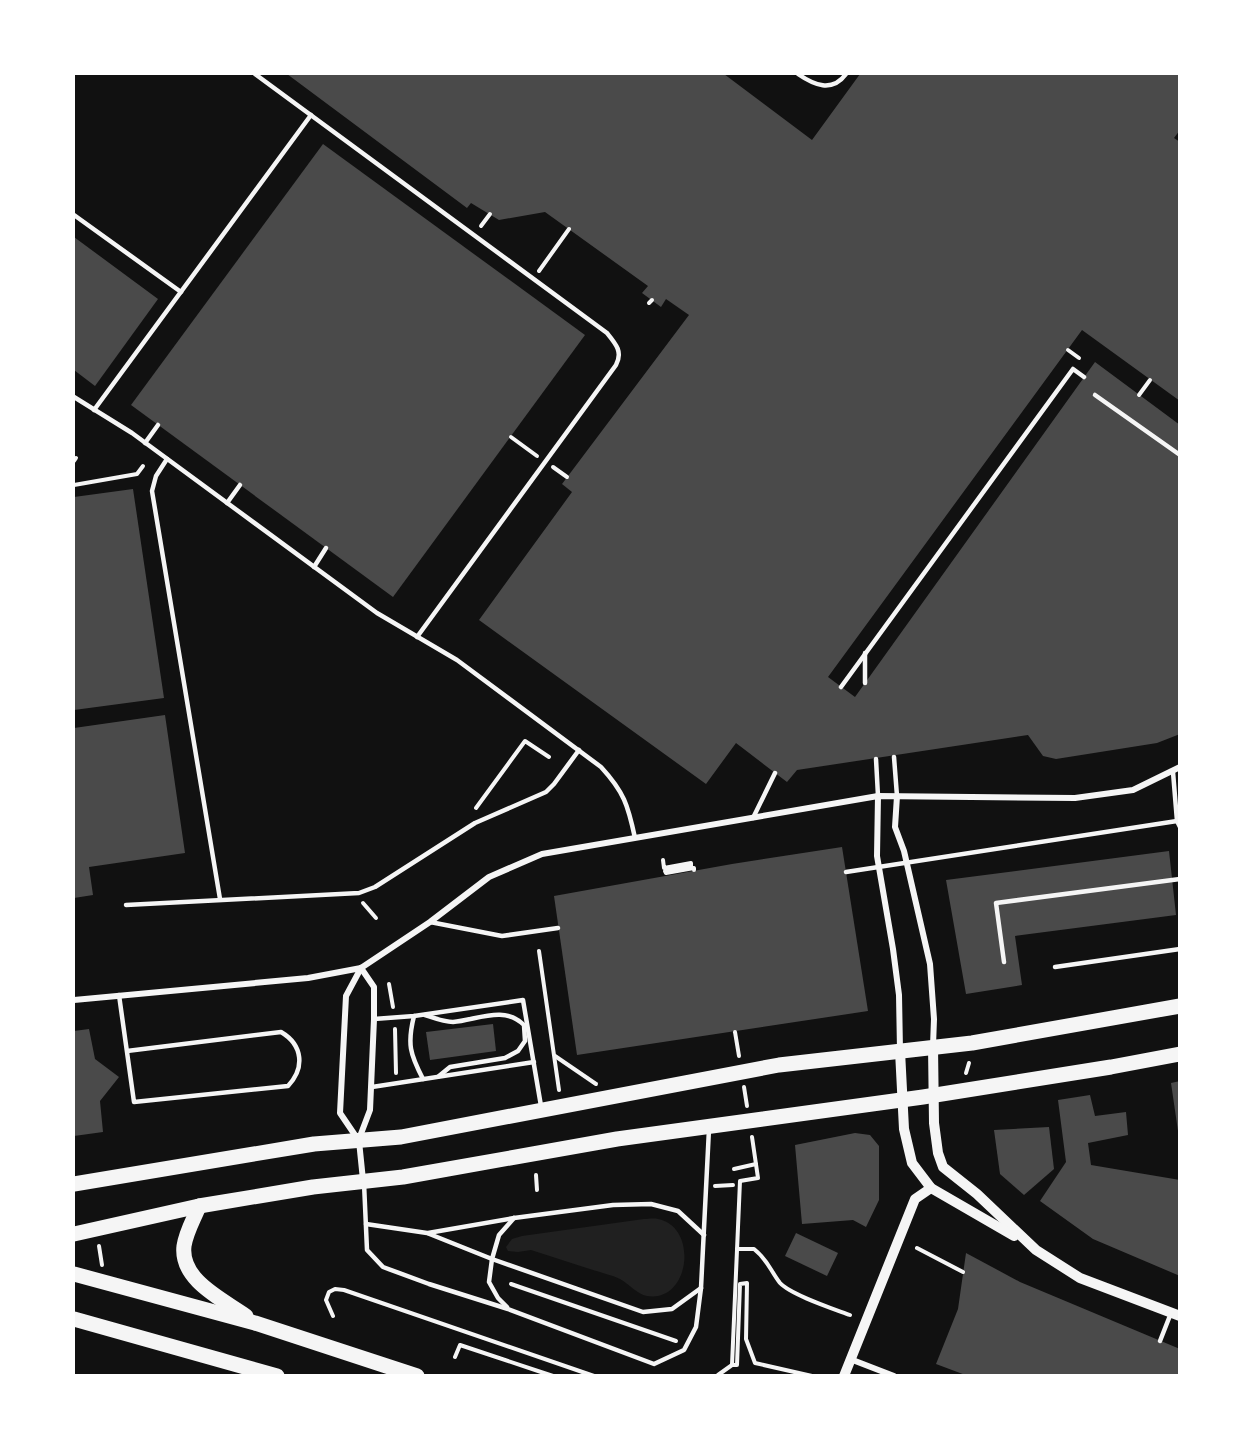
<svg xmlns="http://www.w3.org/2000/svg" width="1253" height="1449" font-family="'Open Sans',sans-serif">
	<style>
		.green { fill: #202020 }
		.building { fill: #4a4a4a }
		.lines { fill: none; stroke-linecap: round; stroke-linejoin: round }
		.path { stroke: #f5f5f5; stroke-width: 4 }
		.service { stroke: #f5f5f5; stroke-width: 4.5 }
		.minor { stroke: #f5f5f5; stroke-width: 6 }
		.tertiary { stroke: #f5f5f5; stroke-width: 10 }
		.primary { stroke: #f5f5f5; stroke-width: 15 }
	</style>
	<rect width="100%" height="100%" fill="#111"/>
	<!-- green -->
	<path class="green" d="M 644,1219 C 648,1219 654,1218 658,1219 C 699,1227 690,1303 647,1296 C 637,1294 629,1284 620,1279 C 612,1275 602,1273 593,1270 C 572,1263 552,1257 531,1250 L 518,1252 L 508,1251 L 506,1247 L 512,1239 L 522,1236 Z"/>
	<!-- building -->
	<g class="building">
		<path d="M 287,74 L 724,74 L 812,140 L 860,74 L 1180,74 L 1180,130 L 1174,138 L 1180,142 L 1180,401 L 1082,330 L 828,677 L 855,697 L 1095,362 L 1180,425 L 1180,734 L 1157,743 L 1056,759 L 1043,756 L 1028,735 L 797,770 L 787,782 L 736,743 L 706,784 L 479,620 L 572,492 L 562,484 L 689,315 L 666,299 L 661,307 L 642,293 L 648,286 L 545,212 L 499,220 L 471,203 L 467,208 Z"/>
		<path d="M 323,144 L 585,335 L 393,597 L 131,405 Z"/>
		<path d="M 74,237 L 158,299 L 95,386 L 74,370 Z"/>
		<path d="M 133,489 L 164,698 L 74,710 L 74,497 Z"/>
		<path d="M 165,715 L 185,853 L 89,867 L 93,895 L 74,898 L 74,728 Z"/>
		<path d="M 842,847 L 868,1011 L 577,1055 L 554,896 L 732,864 Z"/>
		<path d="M 1169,851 L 1176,915 L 1015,936 L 1022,985 L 966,994 L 946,880 Z"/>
		<path d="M 493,1024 L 496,1051 L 430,1060 L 426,1032 Z"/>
		<path d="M 89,1029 L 95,1059 L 119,1077 L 100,1101 L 103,1132 L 74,1136 L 74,1031 Z"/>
		<path d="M 1180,1081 L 1180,1131 L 1178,1131 L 1171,1083 Z"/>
		<path d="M 1090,1095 L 1095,1116 L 1126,1112 L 1128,1135 L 1088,1143 L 1091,1165 L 1180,1180 L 1180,1276 L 1093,1239 L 1040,1201 L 1066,1162 L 1058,1100 Z"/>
		<path d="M 1049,1127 L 1054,1169 L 1024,1195 L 1000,1174 L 994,1130 Z"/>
		<path d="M 855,1133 L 870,1135 L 879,1146 L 879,1200 L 866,1227 L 853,1220 L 802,1224 L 795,1145 Z"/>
		<path d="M 796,1233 L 838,1253 L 827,1276 L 785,1256 Z"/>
		<path d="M 966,1253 L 1020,1282 L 1180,1349 L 1180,1376 L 968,1376 L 936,1364 L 958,1309 Z"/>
	</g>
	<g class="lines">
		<!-- path -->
		<g class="path">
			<path d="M 481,226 L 490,214"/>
			<path d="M 539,271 L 569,229"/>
			<path d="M 649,303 L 652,300"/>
			<path d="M 1068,350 L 1079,358"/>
			<path d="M 1139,395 L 1150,380"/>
			<path d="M 511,437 L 537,456"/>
			<path d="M 74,461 L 76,458"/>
			<path d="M 553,467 L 567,477"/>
			<path d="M 74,485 L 137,474 L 143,466"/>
			<path d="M 476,808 L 525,741 L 549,757"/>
			<path d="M 663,860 L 664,868 L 691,863 L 691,866 L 665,871 L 666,873 L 694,868 L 694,870"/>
			<path d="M 363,903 L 376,918"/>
			<path d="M 539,951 L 559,1090"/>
			<path d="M 389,984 L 393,1007"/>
			<path d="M 395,1029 L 396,1073"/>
			<path d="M 735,1032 L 739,1056"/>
			<path d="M 555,1056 L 596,1084"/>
			<path d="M 966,1073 L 969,1063"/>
			<path d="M 744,1087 L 747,1106"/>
			<path d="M 734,1169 L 756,1164"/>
			<path d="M 536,1175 L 537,1190"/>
			<path d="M 715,1186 L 733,1185"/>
			<path d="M 99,1246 L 102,1265"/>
			<path d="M 917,1248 L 963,1272"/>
			<path d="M 737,1249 L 754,1249 C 768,1260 770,1270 780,1283 C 791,1295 834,1309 850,1315"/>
			<path d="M 511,1284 L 676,1341"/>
			<path d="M 333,1316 L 326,1300 L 329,1292 L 335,1289 L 344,1290 L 594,1376"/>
			<path d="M 455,1357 L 460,1345 L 553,1376"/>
			<path d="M 732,1365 L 740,1181 L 758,1178 L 752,1137"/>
			<path d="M 718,1375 L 732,1365 L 737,1365 L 740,1284 L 747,1283 L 746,1339 L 755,1363 L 812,1376"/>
		</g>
		<!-- service -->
		<g class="service">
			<path d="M 255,74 L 607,333 C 616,344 623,352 616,365 L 417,637"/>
			<path d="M 798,74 C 814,85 832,93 846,74"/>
			<path d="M 74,215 L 181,292"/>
			<path d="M 1095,395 L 1180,455"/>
			<path d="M 74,397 L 132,433 L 377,613 L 457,660 L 601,767 C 624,792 628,805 635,838"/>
			<path d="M 94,410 L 311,115"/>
			<path d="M 145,443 L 158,425"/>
			<path d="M 167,459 L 156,476 L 152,491 L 220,899"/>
			<path d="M 227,503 L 240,485"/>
			<path d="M 314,567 L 326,548"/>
			<path d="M 865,683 L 865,653"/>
			<path d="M 841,687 L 1073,369 L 1084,377"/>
			<path d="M 894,757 L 897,796"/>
			<path d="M 876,759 L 878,796"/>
			<path d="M 1173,772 L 1177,821 L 1180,827"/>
			<path d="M 753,818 L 775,773"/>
			<path d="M 846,872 L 1177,821"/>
			<path d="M 126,905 L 359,893 L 375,887 L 475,823 L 546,792 L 554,784 L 579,750"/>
			<path d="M 430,922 L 502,936 L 558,928"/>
			<path d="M 1004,962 L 996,903 L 1180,879"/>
			<path d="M 1055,967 L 1180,949"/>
			<path d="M 119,995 L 134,1102 L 288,1086 C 305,1068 303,1045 281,1032 L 127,1051"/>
			<path d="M 425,1015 C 434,1018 444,1022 453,1022 C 477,1020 504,1005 524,1025 L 525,1041 L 518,1051 L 505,1058 L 450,1067 L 439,1076"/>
			<path d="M 414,1016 C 407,1044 410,1054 423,1079"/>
			<path d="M 374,1019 L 414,1016 L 523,1000 L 541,1106"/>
			<path d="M 372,1087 L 534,1062"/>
			<path d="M 364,1183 L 367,1250 L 383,1267 L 429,1284 L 508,1309 L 654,1364 L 684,1350 L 696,1327 L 701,1288 L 709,1129"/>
			<path d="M 366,1224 L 427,1233 L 492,1259 L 643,1312 L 672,1309 L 701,1288"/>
			<path d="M 428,1233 L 514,1218 L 613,1205 L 651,1204 L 678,1211 L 704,1235"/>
			<path d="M 507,1307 L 498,1298 L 489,1282 L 492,1259 L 499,1235 L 514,1218"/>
			<path d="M 1160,1341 L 1171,1313"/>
		</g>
		<!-- minor -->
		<g class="minor">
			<path d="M 878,796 L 877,856 L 893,949 L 899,995 L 900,1050"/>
			<path d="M 897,796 L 895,827 L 904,851 L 930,964 L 934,1019 L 933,1046"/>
			<path d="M 361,968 L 346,996 L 340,1113 L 359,1141 L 363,1180"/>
			<path d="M 74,1000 L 308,978 L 361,968 L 430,922 L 489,877 L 542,854 L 878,796 L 1075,798 L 1133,790 L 1180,767"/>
			<path d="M 359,1139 L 370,1110 L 374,1019 L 374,987 L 361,968"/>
			<path d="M 850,1359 L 894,1376"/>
		</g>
		<!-- tertiary -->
		<g class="tertiary">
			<path d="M 933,1046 L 934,1123 L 938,1153 L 943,1167 L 977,1194 L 1036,1250 L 1080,1278 L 1180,1316"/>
			<path d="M 900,1051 L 904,1129 L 912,1163 L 931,1188 L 1014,1236"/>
			<path d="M 844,1376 L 915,1199 L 931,1188"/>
		</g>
		<!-- primary -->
		<g class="primary">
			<path d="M 74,1184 L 314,1144 L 401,1137 L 779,1065 L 972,1043 L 1180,1006"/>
			<path d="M 199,1206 C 194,1219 186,1232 184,1246 C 180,1280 222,1299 246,1316"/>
			<path d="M 74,1234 L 199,1206 L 313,1187 L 403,1177 L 617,1139 L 923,1097 L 1111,1067 L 1180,1054"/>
			<path d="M 74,1274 L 255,1323 L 417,1376"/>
			<path d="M 74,1319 L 277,1376"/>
		</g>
	</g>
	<!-- border -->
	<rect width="1253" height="1449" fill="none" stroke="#ffffff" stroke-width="150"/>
</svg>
